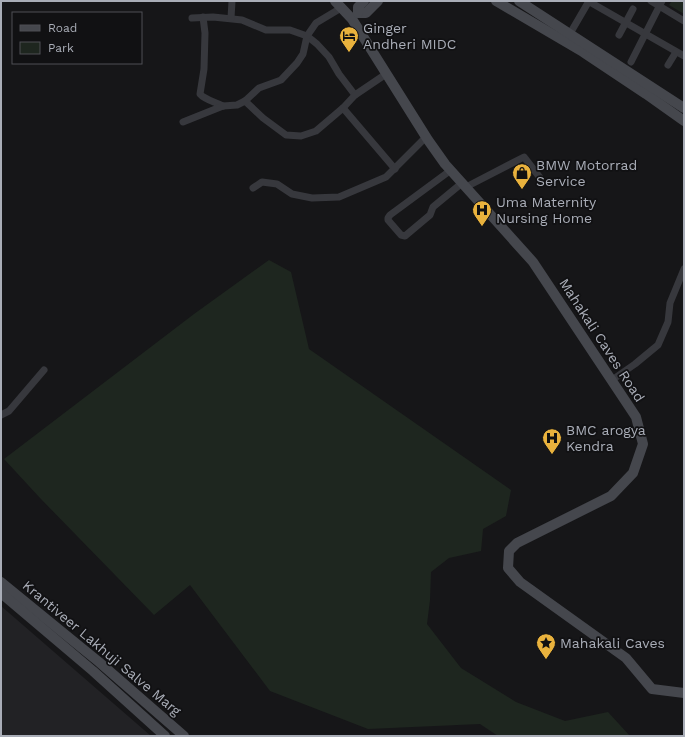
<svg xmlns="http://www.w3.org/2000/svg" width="685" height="737" font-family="'Work Sans',sans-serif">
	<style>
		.built { fill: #222225 }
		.green { fill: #1e261f }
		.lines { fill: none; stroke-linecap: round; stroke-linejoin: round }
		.street { stroke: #37383d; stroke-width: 7 }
		.secondary { stroke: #45474d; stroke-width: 10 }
		.labels { text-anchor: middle; stroke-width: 3.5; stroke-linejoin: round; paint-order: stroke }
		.poi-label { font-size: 14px; fill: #a9adb7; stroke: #111113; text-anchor: start }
		.street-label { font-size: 14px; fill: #a9adb7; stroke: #111113 }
	</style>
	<rect width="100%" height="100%" fill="#161618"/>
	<!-- built -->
	<path class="built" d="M 1,606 L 151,736 L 1,736 Z"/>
	<!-- green -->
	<g class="green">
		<path d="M 672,1 L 684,1 L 684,14 L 669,5 Z"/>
		<path d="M 269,260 L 291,272 L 309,349 L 511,490 L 506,516 L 483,529 L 481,551 L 449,558 L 431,572 L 430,600 L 427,624 L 461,668 L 516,702 L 565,721 L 608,712 L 630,736 L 498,736 L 480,724 L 368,729 L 270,691 L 190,585 L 154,615 L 40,498 L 4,459 L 194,314 Z"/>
	</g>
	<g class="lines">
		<!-- street -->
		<g class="street">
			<path d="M 588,1 L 684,56"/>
			<path d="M 651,1 L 684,21"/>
			<path d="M 203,17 L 205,33 L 204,69 L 200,94 C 205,100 216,102 223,106"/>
			<path d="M 192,18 L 213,17 L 242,20 L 266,30 L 290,30 L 307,36 L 317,44 L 329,57 L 339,74 L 355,95"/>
			<path d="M 231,18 L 232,1"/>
			<path d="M 619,35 L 633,9"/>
			<path d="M 568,37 L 589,1"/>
			<path d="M 631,62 L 662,1"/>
			<path d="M 668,65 L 676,52"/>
			<path d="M 245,101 L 263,118 L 286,135 L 301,136 L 316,131 L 343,108 L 355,95 L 386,74"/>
			<path d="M 343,108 L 395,169"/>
			<path d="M 183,122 L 223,106 L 237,105 L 245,101 L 259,88 L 281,80 L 297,63 L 303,54 L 307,36 L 316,23 L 341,8"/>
			<path d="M 451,170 L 390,215 L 388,218 L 388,220 L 401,235 L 405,236 L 430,215 L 433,207 L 462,183"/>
			<path d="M 466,187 L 524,157 L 541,179"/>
			<path d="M 253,188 L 262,182 L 277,184 L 292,194 L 312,198 L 339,197 L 386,177 L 426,137"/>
			<path d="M 612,380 L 635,364 L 658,345 L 668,322 L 670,303 L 684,269"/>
			<path d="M 1,415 L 9,411 L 44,370"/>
		</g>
		<!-- secondary -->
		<g class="secondary">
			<path d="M 335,1 L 352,19 L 428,140 L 445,164 L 533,262 L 636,417 L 643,444 L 633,473 L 611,496 L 517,543 L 509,551 L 508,568 L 520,582 L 626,658 L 652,689 L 684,693"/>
			<path d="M 496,1 L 583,52 L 646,94 L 684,121"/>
			<path d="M 519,1 L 684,108"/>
			<path d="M 358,13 L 366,13 L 378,1"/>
			<path d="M 358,13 L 358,7 L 364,1"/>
			<path d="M 1,582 L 99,662 L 184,736"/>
			<path d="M 1,593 L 93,671 L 165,736"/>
		</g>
	</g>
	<!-- icons -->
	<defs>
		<g id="hotel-pin" transform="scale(1)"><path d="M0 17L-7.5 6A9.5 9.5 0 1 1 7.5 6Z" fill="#e9b23d" stroke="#111113"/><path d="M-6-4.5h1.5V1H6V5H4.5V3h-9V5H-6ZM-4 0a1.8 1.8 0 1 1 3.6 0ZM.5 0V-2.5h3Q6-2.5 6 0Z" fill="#111"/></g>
		<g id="shop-pin" transform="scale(1)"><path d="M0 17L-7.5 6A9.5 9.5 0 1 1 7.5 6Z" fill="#e9b23d" stroke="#111113"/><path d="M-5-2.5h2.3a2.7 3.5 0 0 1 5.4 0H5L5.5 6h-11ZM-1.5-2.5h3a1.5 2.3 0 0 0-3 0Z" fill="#111"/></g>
		<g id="hospital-pin" transform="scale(1)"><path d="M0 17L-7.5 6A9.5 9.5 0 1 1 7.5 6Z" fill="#e9b23d" stroke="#111113"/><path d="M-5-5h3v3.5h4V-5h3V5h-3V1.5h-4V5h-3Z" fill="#111"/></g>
		<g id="sight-pin" transform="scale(1)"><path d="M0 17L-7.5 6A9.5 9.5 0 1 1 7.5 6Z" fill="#e9b23d" stroke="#111113"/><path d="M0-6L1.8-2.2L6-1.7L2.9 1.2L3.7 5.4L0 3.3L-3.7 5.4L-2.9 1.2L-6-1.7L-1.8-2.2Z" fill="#111"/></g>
	</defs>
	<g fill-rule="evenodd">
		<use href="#hotel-pin" x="349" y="36"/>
		<use href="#shop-pin" x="522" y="173"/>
		<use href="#hospital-pin" x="482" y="210"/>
		<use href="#hospital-pin" x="552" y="438"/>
		<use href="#sight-pin" x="546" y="643"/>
	</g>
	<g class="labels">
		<!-- poi labels -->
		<g class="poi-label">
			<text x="363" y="33">Ginger<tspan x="363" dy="16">Andheri MIDC</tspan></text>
			<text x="536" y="170">BMW Motorrad<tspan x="536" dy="16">Service</tspan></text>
			<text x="496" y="207">Uma Maternity<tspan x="496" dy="16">Nursing Home</tspan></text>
			<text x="566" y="435">BMC arogya<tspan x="566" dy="16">Kendra</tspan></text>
			<text x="560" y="648">Mahakali Caves</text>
		</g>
		<!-- street labels -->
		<g class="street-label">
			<text transform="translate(602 340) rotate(57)" y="5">Mahakali Caves Road</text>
			<text transform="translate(102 648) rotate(40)" y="5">Krantiveer Lakhuji Salve Marg</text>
		</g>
	</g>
	<!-- border -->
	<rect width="685" height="737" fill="none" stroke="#a9adb7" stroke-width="4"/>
	<!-- legend -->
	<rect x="12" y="12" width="130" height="52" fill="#111113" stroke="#4e4f55"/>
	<rect x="20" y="25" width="20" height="6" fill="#45474d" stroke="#4e4f55"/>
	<text x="48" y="32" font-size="12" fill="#a9adb7">Road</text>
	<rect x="20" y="42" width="20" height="12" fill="#1e261f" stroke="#4e4f55"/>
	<text x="48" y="52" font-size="12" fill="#a9adb7">Park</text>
</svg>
